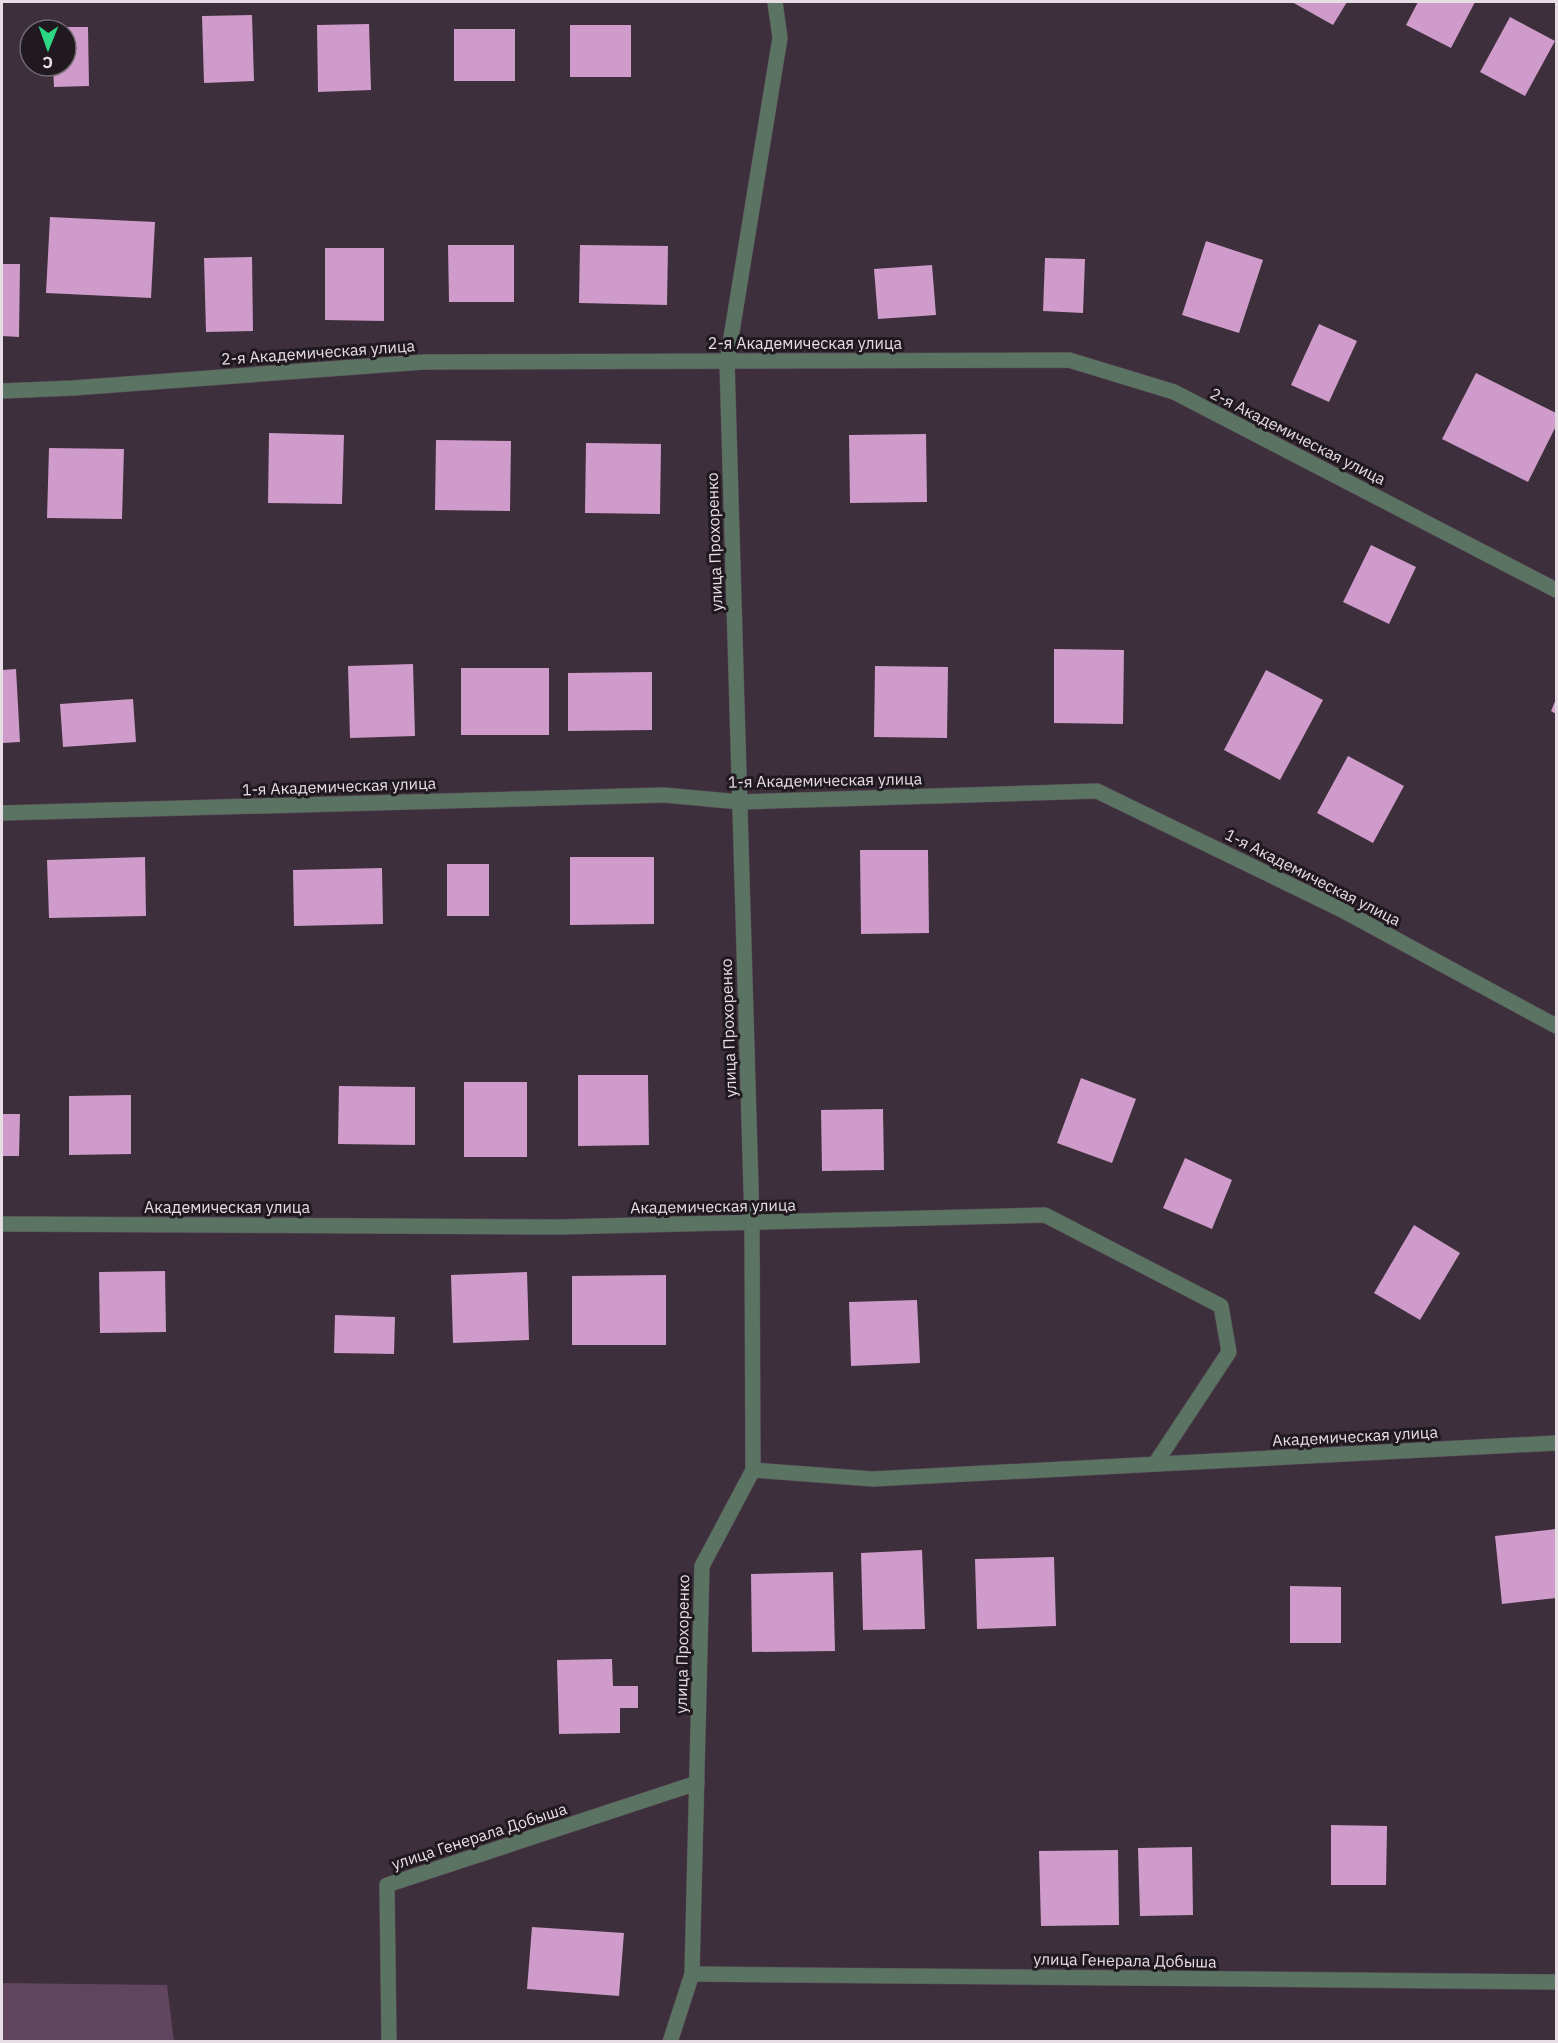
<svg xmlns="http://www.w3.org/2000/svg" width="1558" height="2043" font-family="'IBM Plex Sans',sans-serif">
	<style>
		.green { fill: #61445e }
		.building { fill: #cf9bca }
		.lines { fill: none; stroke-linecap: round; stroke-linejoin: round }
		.street-casing { stroke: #584b56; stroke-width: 16 }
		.street { stroke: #5a7362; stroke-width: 15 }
		.labels { text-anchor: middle; stroke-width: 6; stroke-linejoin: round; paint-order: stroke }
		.street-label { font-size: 16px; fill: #e6dde5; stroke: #20191f }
	</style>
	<rect width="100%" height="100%" fill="#3d2f3b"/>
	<!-- green -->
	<path class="green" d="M 2,1983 L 167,1985 L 174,2041 L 2,2041 Z"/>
	<!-- building -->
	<g class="building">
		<path d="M 1292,2 L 1347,2 L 1333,25 Z"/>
		<path d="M 1418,2 L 1475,2 L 1451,48 L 1406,25 Z"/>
		<path d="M 252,15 L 254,81 L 204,83 L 202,16 Z"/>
		<path d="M 1510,17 L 1555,41 L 1525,96 L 1480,72 Z"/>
		<path d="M 369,24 L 371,90 L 318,92 L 317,25 Z"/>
		<rect x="570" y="25" width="61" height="52"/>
		<path d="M 52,27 L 88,27 L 89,86 L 54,87 L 53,66 L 66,66 L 66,30 L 52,30 Z"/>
		<rect x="454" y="29" width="61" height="52"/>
		<path d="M 50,217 L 155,222 L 151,298 L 46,293 Z"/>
		<path d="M 1206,241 L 1263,260 L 1239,333 L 1182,315 Z"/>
		<path d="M 448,245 L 514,245 L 514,302 L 449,302 Z"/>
		<path d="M 580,245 L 668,246 L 667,305 L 579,303 Z"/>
		<path d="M 325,248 L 384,248 L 384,321 L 325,320 Z"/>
		<path d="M 252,257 L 253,331 L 206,332 L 204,258 Z"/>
		<path d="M 1045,258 L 1085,259 L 1083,313 L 1043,311 Z"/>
		<path d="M 2,264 L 20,264 L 19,337 L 2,336 Z"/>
		<path d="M 932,265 L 936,315 L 878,319 L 874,269 Z"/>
		<path d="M 1319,324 L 1357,341 L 1329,402 L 1291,385 Z"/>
		<path d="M 1476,373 L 1556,413 L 1556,426 L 1528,482 L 1442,439 Z"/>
		<path d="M 269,433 L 344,435 L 342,504 L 268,503 Z"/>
		<path d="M 926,434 L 927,502 L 850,503 L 849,435 Z"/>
		<path d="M 436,440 L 511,441 L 510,511 L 435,510 Z"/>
		<path d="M 586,443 L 661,444 L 660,514 L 585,513 Z"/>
		<path d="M 49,448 L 124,449 L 122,519 L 47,518 Z"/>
		<path d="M 1371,545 L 1416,567 L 1389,624 L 1343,602 Z"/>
		<path d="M 1054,649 L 1124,650 L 1123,724 L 1054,723 Z"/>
		<path d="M 413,664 L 415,736 L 350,738 L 348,666 Z"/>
		<path d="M 875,666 L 948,667 L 947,738 L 874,737 Z"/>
		<rect x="461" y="668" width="88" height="67"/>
		<path d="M 16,669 L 20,742 L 2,743 L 2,670 Z"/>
		<path d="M 1266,670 L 1323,700 L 1280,780 L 1224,750 Z"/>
		<path d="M 652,672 L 652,730 L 568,731 L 568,673 Z"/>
		<path d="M 133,699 L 136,742 L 63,747 L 60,704 Z"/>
		<path d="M 1556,699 L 1556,714 L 1551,711 Z"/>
		<path d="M 1348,756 L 1404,786 L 1373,843 L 1317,813 Z"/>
		<path d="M 860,850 L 928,850 L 929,933 L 861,934 Z"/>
		<path d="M 145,857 L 146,916 L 49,918 L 47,860 Z"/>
		<path d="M 570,857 L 654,857 L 654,924 L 570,925 Z"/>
		<rect x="447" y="864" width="42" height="52"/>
		<path d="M 382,868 L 383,924 L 294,926 L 293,870 Z"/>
		<path d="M 578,1075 L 648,1075 L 649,1145 L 578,1146 Z"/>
		<path d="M 1081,1078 L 1136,1099 L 1112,1163 L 1057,1143 Z"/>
		<rect x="464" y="1082" width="63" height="75"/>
		<path d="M 339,1086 L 415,1087 L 415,1145 L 338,1144 Z"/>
		<path d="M 131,1095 L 131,1154 L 69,1155 L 69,1096 Z"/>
		<path d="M 883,1109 L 884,1170 L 822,1171 L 821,1110 Z"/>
		<path d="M 2,1114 L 20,1114 L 19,1156 L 2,1156 Z"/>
		<path d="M 1185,1158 L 1232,1180 L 1212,1229 L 1163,1208 Z"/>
		<path d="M 1414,1225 L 1460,1253 L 1420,1320 L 1374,1293 Z"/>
		<path d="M 165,1271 L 166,1332 L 100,1333 L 99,1272 Z"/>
		<path d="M 527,1272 L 529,1340 L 453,1343 L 451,1275 Z"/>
		<path d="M 666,1275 L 666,1345 L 572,1345 L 572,1276 Z"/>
		<path d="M 917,1300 L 920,1363 L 851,1366 L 849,1302 Z"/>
		<path d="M 335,1315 L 395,1317 L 394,1354 L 334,1353 Z"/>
		<path d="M 1556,1529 L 1556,1598 L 1502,1604 L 1495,1536 Z"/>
		<path d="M 922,1550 L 925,1629 L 863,1630 L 861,1553 Z"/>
		<path d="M 1054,1557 L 1056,1626 L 977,1629 L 975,1559 Z"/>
		<path d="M 833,1572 L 835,1651 L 752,1652 L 751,1574 Z"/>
		<path d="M 1290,1586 L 1341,1587 L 1341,1643 L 1290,1643 Z"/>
		<path d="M 612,1659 L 613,1686 L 638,1686 L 638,1708 L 620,1708 L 620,1733 L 559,1734 L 557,1660 Z"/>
		<path d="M 1331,1825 L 1387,1826 L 1386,1885 L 1331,1885 Z"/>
		<path d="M 1192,1847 L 1193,1915 L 1140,1916 L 1138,1848 Z"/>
		<path d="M 1118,1850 L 1119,1925 L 1041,1926 L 1039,1851 Z"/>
		<path d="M 532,1927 L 624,1933 L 619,1996 L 527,1989 Z"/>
	</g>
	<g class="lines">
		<!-- street casing -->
		<g class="street-casing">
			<g id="street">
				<path d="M 2,391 L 73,388 L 424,362 L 1069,360 L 1174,392 L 1556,590"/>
				<path d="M 2,813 L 664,795 L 740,802 L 1097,791 L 1340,909 L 1556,1026"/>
				<path d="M 2,1224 L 559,1227 L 1045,1215 L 1221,1306 L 1229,1352 L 1155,1464"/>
				<path d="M 753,1470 L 873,1479 L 1556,1443"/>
				<path d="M 692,1974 L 1556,1982"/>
				<path d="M 389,2042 L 387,1885 L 697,1783"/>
				<path d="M 670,2042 L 692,1974 L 702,1566 L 753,1470 L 752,1223 L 727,362 L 780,38 L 775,2"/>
			</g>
		</g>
		<!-- street -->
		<use href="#street" class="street"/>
	</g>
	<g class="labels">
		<!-- street labels -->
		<g class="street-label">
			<text x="805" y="349">2-я Академическая улица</text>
			<text transform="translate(318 352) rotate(-4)" y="6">2-я Академическая улица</text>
			<text transform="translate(1298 436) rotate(27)" y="6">2-я Академическая улица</text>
			<text transform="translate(714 542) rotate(-92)" y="6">улица Прохоренко</text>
			<text transform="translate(825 780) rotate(-1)" y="6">1-я Академическая улица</text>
			<text transform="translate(339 786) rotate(-2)" y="6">1-я Академическая улица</text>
			<text transform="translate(1313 877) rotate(27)" y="6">1-я Академическая улица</text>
			<text transform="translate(728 1028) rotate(-92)" y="6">улица Прохоренко</text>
			<text transform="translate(713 1206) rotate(-1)" y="6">Академическая улица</text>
			<text x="227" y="1213">Академическая улица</text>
			<text transform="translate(1355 1436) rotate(-3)" y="6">Академическая улица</text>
			<text transform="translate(682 1644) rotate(-89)" y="6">улица Прохоренко</text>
			<text transform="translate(479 1836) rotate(-18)" y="6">улица Генерала Добыша</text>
			<text transform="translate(1125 1960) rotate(1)" y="6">улица Генерала Добыша</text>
		</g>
	</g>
	<!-- border -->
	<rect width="1558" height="2043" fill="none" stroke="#e6dde5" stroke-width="6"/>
	<!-- north arrow -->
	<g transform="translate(48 48) rotate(181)"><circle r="28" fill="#20191f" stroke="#6f676e" stroke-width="1.5"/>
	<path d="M0-4.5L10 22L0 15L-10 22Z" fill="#2cd884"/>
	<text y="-9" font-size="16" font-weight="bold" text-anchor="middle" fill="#e6dde5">С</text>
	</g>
</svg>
